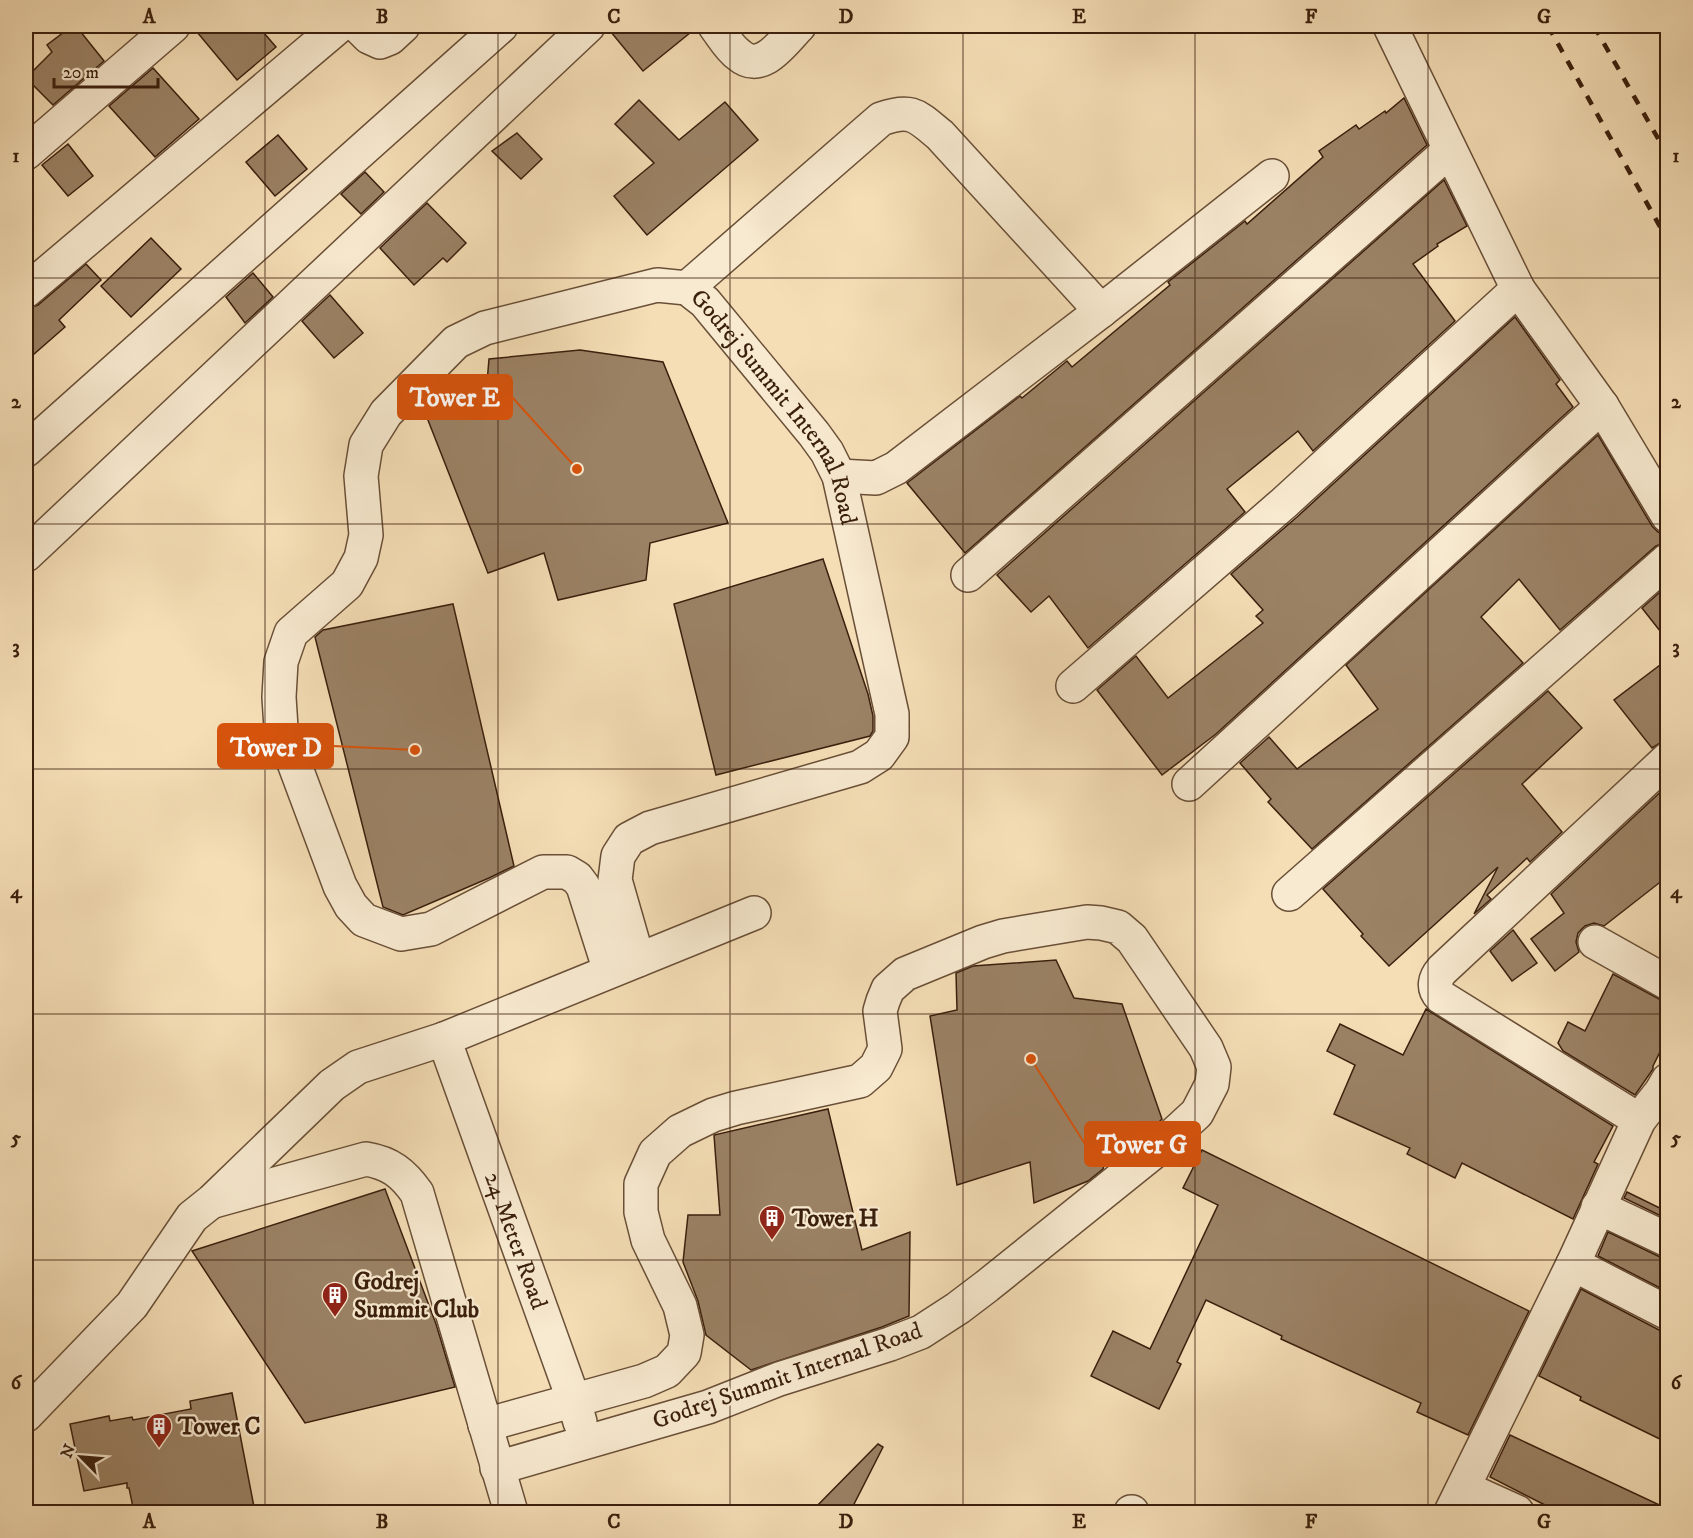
<svg xmlns="http://www.w3.org/2000/svg" width="1693" height="1538" font-family="'IM FELL DW Pica',serif">
	<style>
		.building { fill: #9b8265; stroke: #3a1f0d; stroke-width: 1.5 }
		.lines { fill: none; stroke-linecap: round; stroke-linejoin: round }
		.street-casing { stroke: #694f37; stroke-width: 36 }
		.street { stroke: #f8ead0; stroke-width: 33 }
		.rail { stroke: #3a1f0d; stroke-width: 4.5; stroke-dasharray: 10 10; stroke-linecap: butt }
		.grid { fill: none; stroke: #3a1f0d; stroke-width: 1.5; stroke-opacity: 0.55 }
		.labels { text-anchor: middle; stroke-width: 4.5; stroke-linejoin: round; paint-order: stroke }
		.street-label { font-size: 24px; fill: #3a1f0d; stroke: #f8ead0 }
		.poi-label { font-size: 24px; font-weight: bold; fill: #3a1f0d; stroke: #f8ead0; text-anchor: start }
		.leader { fill: none; stroke: #d7530c; stroke-width: 2 }
		.callout-dot { fill: #d7530c; stroke: #f8ead0; stroke-width: 2 }
		.callout { fill: #d7530c; stroke: #d7530c; stroke-width: 2 }
		.callout-label { font-size: 26px; text-anchor: middle; font-weight: bold; fill: #fff }
		.neatline { fill: none; stroke: #3a1f0d; stroke-width: 2 }
		.grid-label { font-size: 20px; text-anchor: middle; font-weight: bold; fill: #3a1f0d }
	</style>
	<rect width="100%" height="100%" fill="#f5deb6"/>
	<filter id="stains"><feTurbulence type="fractalNoise" baseFrequency=".00333" numOctaves="4"/><feColorMatrix values="0 0 0 0 .2 0 0 0 0 .09 0 0 0 0 .02 0 0 0 .5 -.17"/></filter>
	<radialGradient id="worn" r=".72"><stop offset=".6" stop-color="#630" stop-opacity="0"/><stop offset="1" stop-color="#630" stop-opacity=".3"/></radialGradient>
	<!-- building -->
	<g class="building">
		<path d="M 72,26 L 76,26 L 104,61 L 53,105 L 26,78 L 52,52 L 47,45 Z"/>
		<path d="M 192,26 L 258,26 L 276,47 L 237,80 Z"/>
		<path d="M 606,26 L 697,26 L 696,28 L 643,71 Z"/>
		<path d="M 153,68 L 199,119 L 155,157 L 109,106 Z"/>
		<path d="M 1404,98 L 1427,145 L 965,553 L 907,483 L 1020,396 L 1022,398 L 1067,361 L 1072,367 L 1170,285 L 1168,282 L 1245,221 L 1247,224 L 1323,157 L 1319,151 L 1356,125 L 1359,129 L 1385,111 L 1386,113 Z"/>
		<path d="M 639,100 L 679,140 L 725,102 L 758,140 L 647,235 L 614,196 L 654,163 L 615,124 Z"/>
		<path d="M 517,133 L 542,159 L 521,179 L 492,151 Z"/>
		<path d="M 278,135 L 307,169 L 275,196 L 246,162 Z"/>
		<path d="M 68,144 L 93,176 L 68,196 L 42,165 Z"/>
		<path d="M 365,172 L 384,192 L 361,214 L 341,194 Z"/>
		<path d="M 1444,180 L 1467,226 L 1437,244 L 1438,246 L 1413,264 L 1455,321 L 1313,451 L 1298,431 L 1227,489 L 1245,512 L 1088,648 L 1049,596 L 1031,612 L 997,575 Z"/>
		<path d="M 427,203 L 466,243 L 447,262 L 443,258 L 414,285 L 380,248 Z"/>
		<path d="M 151,238 L 181,269 L 131,317 L 101,286 Z"/>
		<path d="M 86,264 L 101,280 L 59,320 L 65,327 L 26,361 L 26,309 L 38,305 Z"/>
		<path d="M 253,273 L 273,297 L 245,323 L 226,297 Z"/>
		<path d="M 330,295 L 363,333 L 334,358 L 302,321 Z"/>
		<path d="M 1515,317 L 1560,380 L 1556,384 L 1573,407 L 1216,734 L 1162,775 L 1097,690 L 1136,656 L 1168,698 L 1263,623 L 1256,616 L 1263,610 L 1231,574 L 1297,517 Z"/>
		<path d="M 580,350 L 663,362 L 728,523 L 650,543 L 646,580 L 558,600 L 544,553 L 488,573 L 426,415 L 485,406 L 489,359 Z"/>
		<path d="M 1598,435 L 1652,526 L 1658,532 L 1668,535 L 1668,542 L 1656,546 L 1560,630 L 1519,579 L 1481,617 L 1523,663 L 1312,849 L 1268,802 L 1271,799 L 1240,763 L 1269,737 L 1297,769 L 1378,709 L 1346,665 Z"/>
		<path d="M 823,559 L 868,694 L 873,716 L 873,731 L 870,736 L 716,775 L 674,604 Z"/>
		<path d="M 1668,585 L 1668,641 L 1642,608 Z"/>
		<path d="M 453,604 L 514,866 L 489,878 L 403,915 L 383,907 L 315,637 L 323,630 Z"/>
		<path d="M 1668,659 L 1668,741 L 1663,741 L 1652,748 L 1614,700 Z"/>
		<path d="M 1548,691 L 1582,728 L 1522,784 L 1562,832 L 1530,862 L 1527,858 L 1487,895 L 1491,899 L 1474,914 L 1498,867 L 1389,966 L 1361,936 L 1363,934 L 1323,889 Z"/>
		<path d="M 1668,785 L 1668,876 L 1604,926 L 1594,923 L 1585,926 L 1578,933 L 1576,942 L 1579,952 L 1555,971 L 1531,939 L 1564,913 L 1551,894 Z"/>
		<path d="M 1513,930 L 1537,963 L 1512,981 L 1490,951 Z"/>
		<path d="M 1056,960 L 1074,998 L 1122,1004 L 1162,1119 L 1154,1127 L 1111,1142 L 1103,1169 L 1088,1181 L 1034,1203 L 1030,1162 L 957,1185 L 930,1016 L 957,1010 L 956,973 L 973,966 Z"/>
		<path d="M 1613,974 L 1659,999 L 1668,1002 L 1668,1036 L 1653,1066 L 1653,1069 L 1635,1095 L 1563,1051 L 1558,1043 L 1568,1022 L 1585,1031 Z"/>
		<path d="M 1426,1009 L 1613,1126 L 1594,1162 L 1598,1164 L 1573,1219 L 1462,1163 L 1455,1178 L 1407,1154 L 1410,1148 L 1334,1114 L 1355,1065 L 1327,1051 L 1340,1024 L 1403,1055 Z"/>
		<path d="M 828,1109 L 862,1250 L 910,1232 L 909,1316 L 882,1327 L 751,1370 L 706,1335 L 698,1301 L 683,1262 L 688,1215 L 720,1215 L 714,1135 Z"/>
		<path d="M 1202,1150 L 1529,1311 L 1468,1435 L 1417,1412 L 1421,1403 L 1281,1339 L 1282,1336 L 1206,1300 L 1177,1362 L 1181,1364 L 1159,1409 L 1091,1376 L 1113,1331 L 1150,1349 L 1218,1205 L 1183,1188 Z"/>
		<path d="M 385,1189 L 436,1324 L 455,1387 L 305,1423 L 192,1251 Z"/>
		<path d="M 1627,1192 L 1666,1211 L 1663,1217 L 1624,1198 Z"/>
		<path d="M 1608,1232 L 1660,1257 L 1668,1258 L 1668,1292 L 1598,1256 Z"/>
		<path d="M 1581,1289 L 1659,1330 L 1668,1332 L 1668,1443 L 1580,1400 L 1581,1397 L 1539,1376 Z"/>
		<path d="M 232,1393 L 255,1512 L 134,1512 L 129,1488 L 127,1488 L 127,1483 L 84,1491 L 70,1424 L 109,1416 L 110,1421 L 132,1417 L 133,1420 L 191,1409 L 190,1401 Z"/>
		<path d="M 1510,1435 L 1668,1509 L 1668,1512 L 1561,1512 L 1547,1506 L 1490,1477 Z"/>
		<path d="M 878,1444 L 883,1447 L 850,1512 L 811,1512 Z"/>
	</g>
	<g class="lines">
		<!-- street casing -->
		<g class="street-casing">
			<g id="street">
				<path d="M 358,26 L 369,37 L 380,42 L 390,38 L 403,26"/>
				<path d="M 715,26 C 722,35 729,48 739,55 C 762,75 784,41 799,26"/>
				<path d="M 1390,26 L 1518,289 L 1602,406 L 1668,516"/>
				<path d="M 26,153 L 173,26"/>
				<path d="M 687,288 L 881,119 C 912,108 917,116 940,135 L 1101,311"/>
				<path d="M 26,291 L 339,26"/>
				<path d="M 26,450 L 501,26"/>
				<path d="M 839,476 L 876,478 L 896,468 L 1101,311 L 1272,176"/>
				<path d="M 26,555 L 588,26"/>
				<path d="M 968,575 L 1449,151"/>
				<path d="M 1073,686 L 1284,503 L 1518,289"/>
				<path d="M 1189,784 L 1602,406"/>
				<path d="M 1289,894 L 1668,560"/>
				<path d="M 1595,942 L 1668,983"/>
				<path id="s1" d="M 610,971 L 583,886 L 577,878 L 567,872 L 543,872 L 431,929 L 401,934 L 364,920 L 351,906 L 340,886 L 281,728 L 279,697 L 281,662 L 291,633 L 347,584 L 361,558 L 366,535 L 361,476 L 366,445 L 386,413 L 456,342 L 485,328 L 657,285 L 687,288 L 705,302 L 814,434 L 827,452 L 839,476 L 892,714 L 892,737 L 879,755 L 860,767 L 650,828 L 629,839 L 618,856 L 615,880 L 638,960"/>
				<path id="s2" d="M 444,1039 L 574,1401 L 580,1422"/>
				<path d="M 1639,1120 L 1441,997 C 1432,988 1435,978 1442,970 L 1668,759"/>
				<path d="M 214,1201 L 366,1159 C 390,1163 403,1173 417,1193 L 511,1512"/>
				<path d="M 1598,1207 L 1668,1240"/>
				<path d="M 1573,1264 L 1668,1313"/>
				<path d="M 26,1415 L 132,1305 L 192,1217 L 212,1201 L 332,1085 L 358,1067 L 444,1039 L 754,913"/>
				<path d="M 485,1425 L 644,1381 L 667,1371 L 684,1353 L 687,1335 L 680,1306 L 648,1240 L 641,1212 L 641,1184 L 655,1153 L 680,1131 L 713,1115 L 736,1108 L 860,1081 L 876,1067 L 885,1049 L 880,1011 L 883,1001 L 888,989 L 905,974 L 983,942 L 1003,936 L 1087,922 L 1101,923 L 1118,927 L 1132,939 L 1206,1048 L 1214,1067 L 1212,1084 L 1197,1113 L 1160,1147 L 987,1286 L 958,1308 L 921,1332 L 890,1344 L 779,1379 L 708,1407 L 497,1468"/>
				<path d="M 1464,1488 L 1517,1512"/>
				<path d="M 1131,1512 L 1132,1512"/>
				<path d="M 1451,1512 L 1573,1264 L 1639,1120 L 1661,1092 L 1668,1080"/>
			</g>
		</g>
		<!-- street -->
		<use href="#street" class="street"/>
		<!-- rail -->
		<g class="rail">
			<path d="M 1548,26 L 1668,241"/>
			<path d="M 1594,26 L 1668,156"/>
		</g>
	</g>
	<!-- grid -->
	<path class="grid" d="M 265,26 L 265,1512M 498,26 L 498,1512M 730,26 L 730,1512M 963,26 L 963,1512M 1195,26 L 1195,1512M 1428,26 L 1428,1512M 26,278 L 1668,278M 26,524 L 1668,524M 26,769 L 1668,769M 26,1014 L 1668,1014M 26,1260 L 1668,1260"/>
	<!-- icons -->
	<defs>
		<g id="building-pin" transform="scale(1.35)"><path d="M0 17L-7.5 6A9.5 9.5 0 1 1 7.5 6Z" fill="#8f2418" stroke="#f8ead0"/><path d="M-4-6H4V6H1V3H-1V6H-4ZM-2.5-4.3h1.7v1.8h-1.7ZM.8-4.3h1.7v1.8H.8ZM-2.5-1h1.7V.8h-1.7ZM.8-1h1.7V.8H.8Z" fill="#fff"/></g>
	</defs>
	<g fill-rule="evenodd">
		<use href="#building-pin" x="772" y="1218"/>
		<use href="#building-pin" x="335" y="1295"/>
		<use href="#building-pin" x="159" y="1426"/>
	</g>
	<g class="labels">
		<!-- street labels -->
		<g class="street-label">
			<text dy="8" stroke="none"><textPath href="#s1" startOffset="1384">Godrej Summit Internal Road</textPath></text>
			<text dy="8" stroke="none"><textPath href="#s2" startOffset="214">24 Meter Road</textPath></text>
			<text transform="translate(787 1375) rotate(-19)" y="8">Godrej Summit Internal Road</text>
		</g>
		<!-- poi labels -->
		<g class="poi-label">
			<text x="792" y="1226">Tower H</text>
			<text x="354" y="1289">Godrej<tspan x="354" dy="28">Summit Club</tspan></text>
			<text x="178" y="1434">Tower C</text>
		</g>
	</g>
	<!-- callouts -->
	<path class="leader" d="M577 469L512 397M415 750L333 746M1031 1059L1085 1144"/>
	<g class="callout-dot">
		<circle cx="577" cy="469" r="6"/>
		<circle cx="415" cy="750" r="6"/>
		<circle cx="1031" cy="1059" r="6"/>
	</g>
	<g class="callout">
		<rect x="398" y="375" width="114" height="44" rx="6"/>
		<rect x="218" y="724" width="115" height="44" rx="6"/>
		<rect x="1085" y="1122" width="115" height="44" rx="6"/>
	</g>
	<g class="callout-label">
		<text x="455" y="406">Tower E</text>
		<text x="276" y="756">Tower D</text>
		<text x="1142" y="1153">Tower G</text>
	</g>
	<!-- margin -->
	<rect width="1693" height="1538" fill="none" stroke="#f5deb6" stroke-width="66"/>
	<!-- north arrow -->
	<g transform="translate(81 1457) rotate(295)" stroke="#f8ead0" stroke-width="4.5" paint-order="stroke">
	<path d="M0-4.5L10 22L0 15L-10 22Z" fill="#3a1f0d"/>
	<text y="-9" font-size="16" font-weight="bold" text-anchor="middle" fill="#3a1f0d">N</text>
	</g>
	<!-- scale -->
	<path d="M54 78v9h104v-9" fill="none" stroke="#3a1f0d" stroke-width="3"/>
	<text x="63" y="78" font-size="18" fill="#3a1f0d" stroke="#f8ead0" stroke-width="4.5" paint-order="stroke">20 m</text>
	<rect x="33" y="33" width="1627" height="1472" class="neatline"/>
	<g class="grid-label">
		<text x="149" y="23">A</text>
		<text x="382" y="23">B</text>
		<text x="614" y="23">C</text>
		<text x="846" y="23">D</text>
		<text x="1079" y="23">E</text>
		<text x="1311" y="23">F</text>
		<text x="1544" y="23">G</text>
		<text x="16" y="162">1</text>
		<text x="1676" y="162">1</text>
		<text x="16" y="408">2</text>
		<text x="1676" y="408">2</text>
		<text x="16" y="653">3</text>
		<text x="1676" y="653">3</text>
		<text x="16" y="898">4</text>
		<text x="1676" y="898">4</text>
		<text x="16" y="1144">5</text>
		<text x="1676" y="1144">5</text>
		<text x="16" y="1389">6</text>
		<text x="1676" y="1389">6</text>
		<text x="149" y="1528">A</text>
		<text x="382" y="1528">B</text>
		<text x="614" y="1528">C</text>
		<text x="846" y="1528">D</text>
		<text x="1079" y="1528">E</text>
		<text x="1311" y="1528">F</text>
		<text x="1544" y="1528">G</text>
	</g>
	<rect width="100%" height="100%" filter="url(#stains)"/>
	<rect width="100%" height="100%" fill="url(#worn)"/>
</svg>
